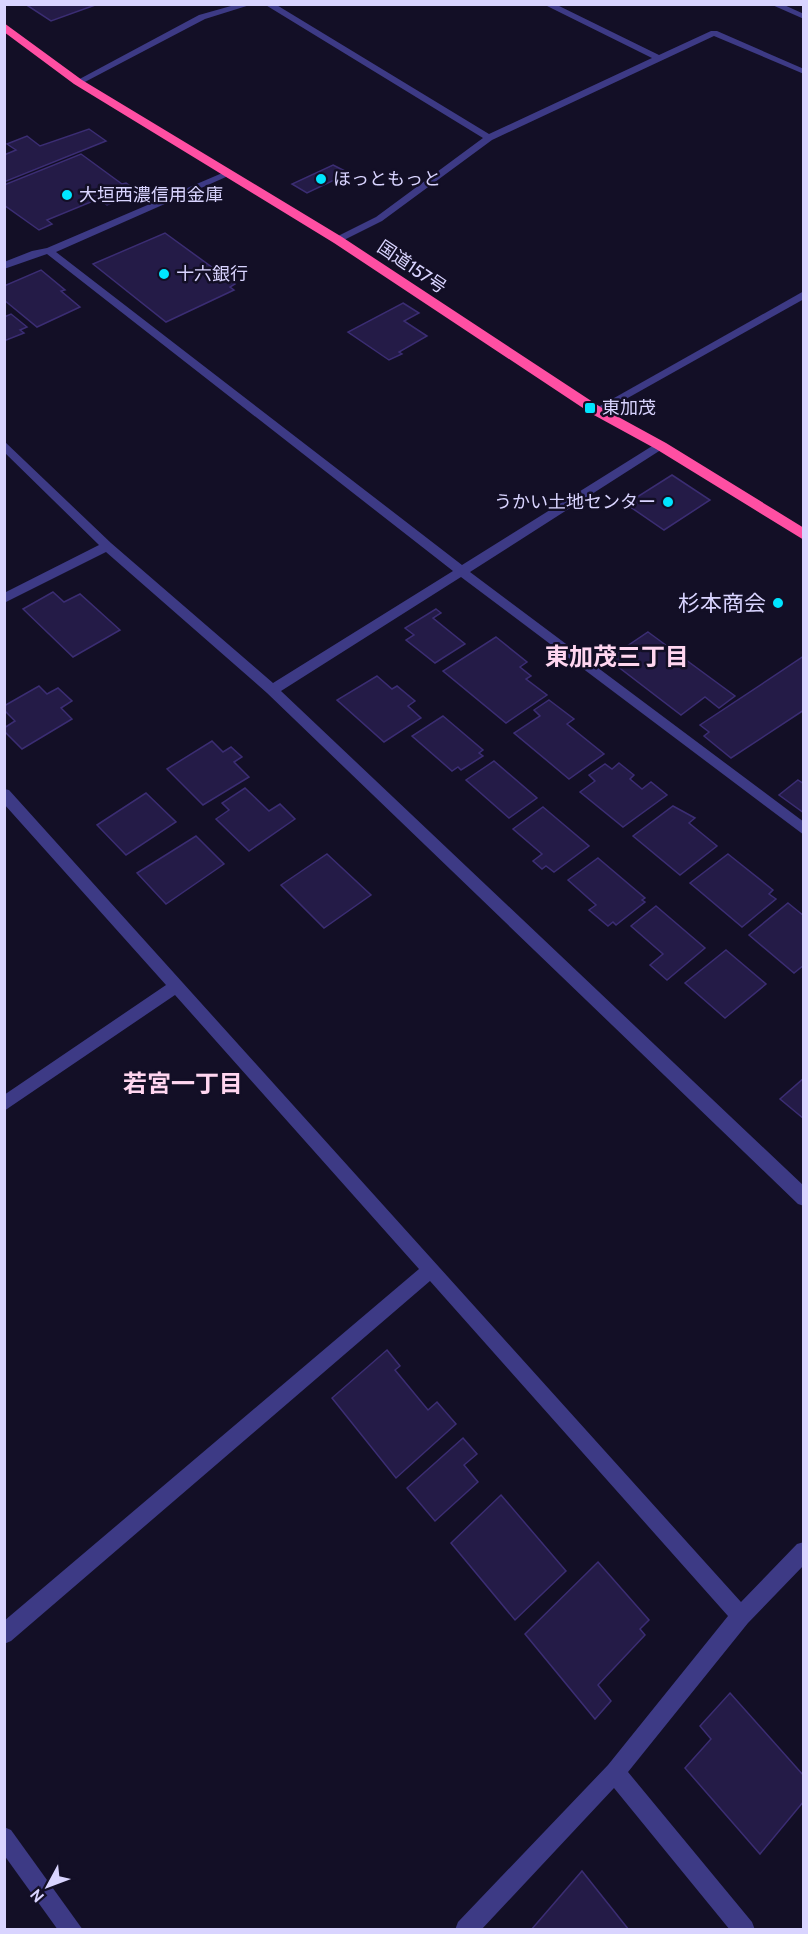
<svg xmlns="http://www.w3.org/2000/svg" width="808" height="1934" font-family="Cabin,'Noto Sans JP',sans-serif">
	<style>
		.building { fill: #241b47; stroke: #3b2d73; stroke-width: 1.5 }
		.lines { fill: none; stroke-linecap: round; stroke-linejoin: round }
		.minor { fill: #3d3a85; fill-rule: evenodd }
		.highway { fill: #ff4fa3; fill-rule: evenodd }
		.poi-dot { fill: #00e5ff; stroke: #130f26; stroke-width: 2 }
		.labels { text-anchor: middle; stroke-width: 5; stroke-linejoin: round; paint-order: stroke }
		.far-poi-label { font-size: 18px; fill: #d9d4ff; stroke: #130f26; text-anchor: start }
		.far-street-label { font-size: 18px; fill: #d9d4ff; stroke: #130f26 }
		.poi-label { font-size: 22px; fill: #d9d4ff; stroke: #130f26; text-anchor: end }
		.neighbourhood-label { font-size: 24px; font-weight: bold; fill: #ffd6f0; stroke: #130f26 }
	</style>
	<rect width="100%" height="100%" fill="#130f26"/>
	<!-- building -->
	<g class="building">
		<path d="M 25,4 L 98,4 L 51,21 Z"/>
		<path d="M 89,129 L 106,141 L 4,182 L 4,155 L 16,150 L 7,144 L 27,136 L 40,146 Z"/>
		<path d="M 81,154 L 122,184 L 126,183 L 139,192 L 107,205 L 98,199 L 47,220 L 52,224 L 39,230 L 4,205 L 4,185 Z"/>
		<path d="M 333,165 L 349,173 L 307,193 L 292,184 Z"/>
		<path d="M 165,233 L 235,284 L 230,287 L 234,290 L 166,322 L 93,264 Z"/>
		<path d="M 41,270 L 65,290 L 61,291 L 80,307 L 37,327 L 4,300 L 4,286 Z"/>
		<path d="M 403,303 L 419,313 L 404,321 L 427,336 L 399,352 L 402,354 L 389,360 L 348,332 Z"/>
		<path d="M 11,314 L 27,327 L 20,330 L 24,333 L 4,341 L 4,317 Z"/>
		<path d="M 672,475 L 710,500 L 664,530 L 626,504 Z"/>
		<path d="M 53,592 L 64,602 L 80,594 L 120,630 L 73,657 L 23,609 Z"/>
		<path d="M 436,609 L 441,613 L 433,618 L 465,644 L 435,663 L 406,640 L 414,635 L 405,628 Z"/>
		<path d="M 648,632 L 735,696 L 719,708 L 705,697 L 681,715 L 608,659 Z"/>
		<path d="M 496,637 L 527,662 L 520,667 L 531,676 L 526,679 L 547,695 L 506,723 L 443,671 Z"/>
		<path d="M 804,656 L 804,710 L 731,758 L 704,736 L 709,732 L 700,725 Z"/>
		<path d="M 377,676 L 392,689 L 397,686 L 415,701 L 408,706 L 421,718 L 384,742 L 337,700 Z"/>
		<path d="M 39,686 L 47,694 L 58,688 L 72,701 L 61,708 L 72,719 L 22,749 L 4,731 L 4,728 L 15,721 L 4,710 L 4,706 Z"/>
		<path d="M 549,700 L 574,719 L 567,724 L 604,754 L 569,779 L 514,733 L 540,716 L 534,710 Z"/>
		<path d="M 443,716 L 483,750 L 479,753 L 483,756 L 461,770 L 458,767 L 452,771 L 412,736 Z"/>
		<path d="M 212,741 L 223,752 L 231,747 L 242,757 L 234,762 L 249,777 L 203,805 L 167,769 Z"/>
		<path d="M 494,761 L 537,798 L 509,818 L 466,780 Z"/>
		<path d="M 619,763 L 634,775 L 630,779 L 642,789 L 651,782 L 667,795 L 623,827 L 580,792 L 595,781 L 589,775 L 605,764 L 612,769 Z"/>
		<path d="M 798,780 L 804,784 L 804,813 L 779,795 Z"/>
		<path d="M 245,788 L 269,811 L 280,804 L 295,819 L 249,851 L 216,819 L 229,810 L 222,803 Z"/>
		<path d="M 146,793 L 176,822 L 126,855 L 97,825 Z"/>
		<path d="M 673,806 L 695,818 L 689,823 L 717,846 L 680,875 L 633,836 Z"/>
		<path d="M 543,807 L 589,846 L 554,872 L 546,866 L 542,869 L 533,861 L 542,854 L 513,829 Z"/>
		<path d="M 196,836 L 224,864 L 166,904 L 137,873 Z"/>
		<path d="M 327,854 L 371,895 L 324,928 L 281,885 Z"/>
		<path d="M 728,854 L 773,890 L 769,894 L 776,899 L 742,927 L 690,883 Z"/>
		<path d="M 598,858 L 645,898 L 642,900 L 645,902 L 616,925 L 613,922 L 608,926 L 589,910 L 596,905 L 568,880 Z"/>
		<path d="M 788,903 L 804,916 L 804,965 L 794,973 L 749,935 Z"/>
		<path d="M 656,906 L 705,948 L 667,980 L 650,965 L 663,954 L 631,926 Z"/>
		<path d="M 726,950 L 766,984 L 725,1018 L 685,983 Z"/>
		<path d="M 804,1078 L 804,1119 L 780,1099 Z"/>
		<path d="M 387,1350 L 400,1366 L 395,1370 L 428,1410 L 437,1402 L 456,1424 L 396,1478 L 332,1398 Z"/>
		<path d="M 463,1438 L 477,1454 L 464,1465 L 478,1482 L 435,1521 L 407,1488 Z"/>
		<path d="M 501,1495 L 566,1571 L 515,1620 L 451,1543 Z"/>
		<path d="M 598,1562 L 649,1620 L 640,1629 L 645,1635 L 598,1685 L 611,1701 L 595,1719 L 525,1634 Z"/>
		<path d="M 730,1693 L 804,1776 L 804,1801 L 760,1854 L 685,1768 L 711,1739 L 700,1726 Z"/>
		<path d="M 582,1871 L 629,1930 L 531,1930 Z"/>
	</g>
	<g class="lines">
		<!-- minor -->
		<g class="minor">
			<path d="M 238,4 L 253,4 L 205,19 L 81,84 L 74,82 L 199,15 Z"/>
			<path d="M 264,4 L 275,4 L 489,134 L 652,58 L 543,4 L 555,4 L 659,55 L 711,31 L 717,31 L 804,69 L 804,74 L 714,36 L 492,140 L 382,221 L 338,243 L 333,240 L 334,238 L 376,217 L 483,138 Z"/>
			<path d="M 770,4 L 782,4 L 804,14 L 804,19 Z"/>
			<path d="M 227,171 L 235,173 L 56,252 L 462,565 L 657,443 L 661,442 L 667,446 L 470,572 L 804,822 L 804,835 L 461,577 L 281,691 L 804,1186 L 804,1206 L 798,1204 L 267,693 L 106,552 L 4,603 L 4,593 L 99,545 L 4,452 L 4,441 L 111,543 L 273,683 L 453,571 L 47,254 L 4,269 L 4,262 L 32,251 L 47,248 Z"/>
			<path d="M 804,291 L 804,299 L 601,413 L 597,414 L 591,411 Z"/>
			<path d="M 4,789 L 9,790 L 741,1602 L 797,1544 L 804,1542 L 804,1565 L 748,1623 L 628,1772 L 752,1922 L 755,1930 L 730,1930 L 614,1788 L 481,1930 L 455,1930 L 458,1922 L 608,1765 L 728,1616 L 430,1281 L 11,1641 L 4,1644 L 4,1621 L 419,1269 L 175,995 L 4,1111 L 4,1095 L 166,985 L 4,804 Z"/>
			<path d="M 4,1827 L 11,1830 L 83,1930 L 58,1930 L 4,1855 Z"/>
		</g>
		<!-- highway -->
		<path class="highway" d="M 4,23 L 82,80 L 342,237 L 602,408 L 666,443 L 804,528 L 804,540 L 656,449 L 592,414 L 334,243 L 74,84 L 4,32 Z"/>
	</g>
	<!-- markers -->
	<g class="poi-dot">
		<circle cx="321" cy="179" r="6"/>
		<circle cx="67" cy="195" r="6"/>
		<circle cx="164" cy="274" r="6"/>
		<rect x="584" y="402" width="12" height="12" rx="3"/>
		<circle cx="668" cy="502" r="6"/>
		<circle cx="778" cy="603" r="6"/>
	</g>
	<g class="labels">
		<!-- far-poi labels -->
		<g class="far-poi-label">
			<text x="333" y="185">ほっともっと</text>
			<text x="79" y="201">大垣西濃信用金庫</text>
			<text x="176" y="280">十六銀行</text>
			<text x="602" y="414">東加茂</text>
			<text x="656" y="508" text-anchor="end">うかい土地センター</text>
		</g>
		<!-- far-street labels -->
		<g class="far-street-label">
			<text transform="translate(412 267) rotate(34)" y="6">国道157号</text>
		</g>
		<!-- poi labels -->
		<g class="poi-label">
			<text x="766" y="611">杉本商会</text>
		</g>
		<!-- neighbourhood labels -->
		<g class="neighbourhood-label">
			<text x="617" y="665">東加茂三丁目</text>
			<text x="183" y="1092">若宮一丁目</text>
		</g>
	</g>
	<!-- border -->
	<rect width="808" height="1934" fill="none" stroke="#d9d4ff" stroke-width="12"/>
	<!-- north arrow -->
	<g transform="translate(48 1886) rotate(229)" stroke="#130f26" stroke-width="4.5" paint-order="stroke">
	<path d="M0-4.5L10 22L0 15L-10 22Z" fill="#d9d4ff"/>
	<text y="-9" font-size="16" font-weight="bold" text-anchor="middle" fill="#d9d4ff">N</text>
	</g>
</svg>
